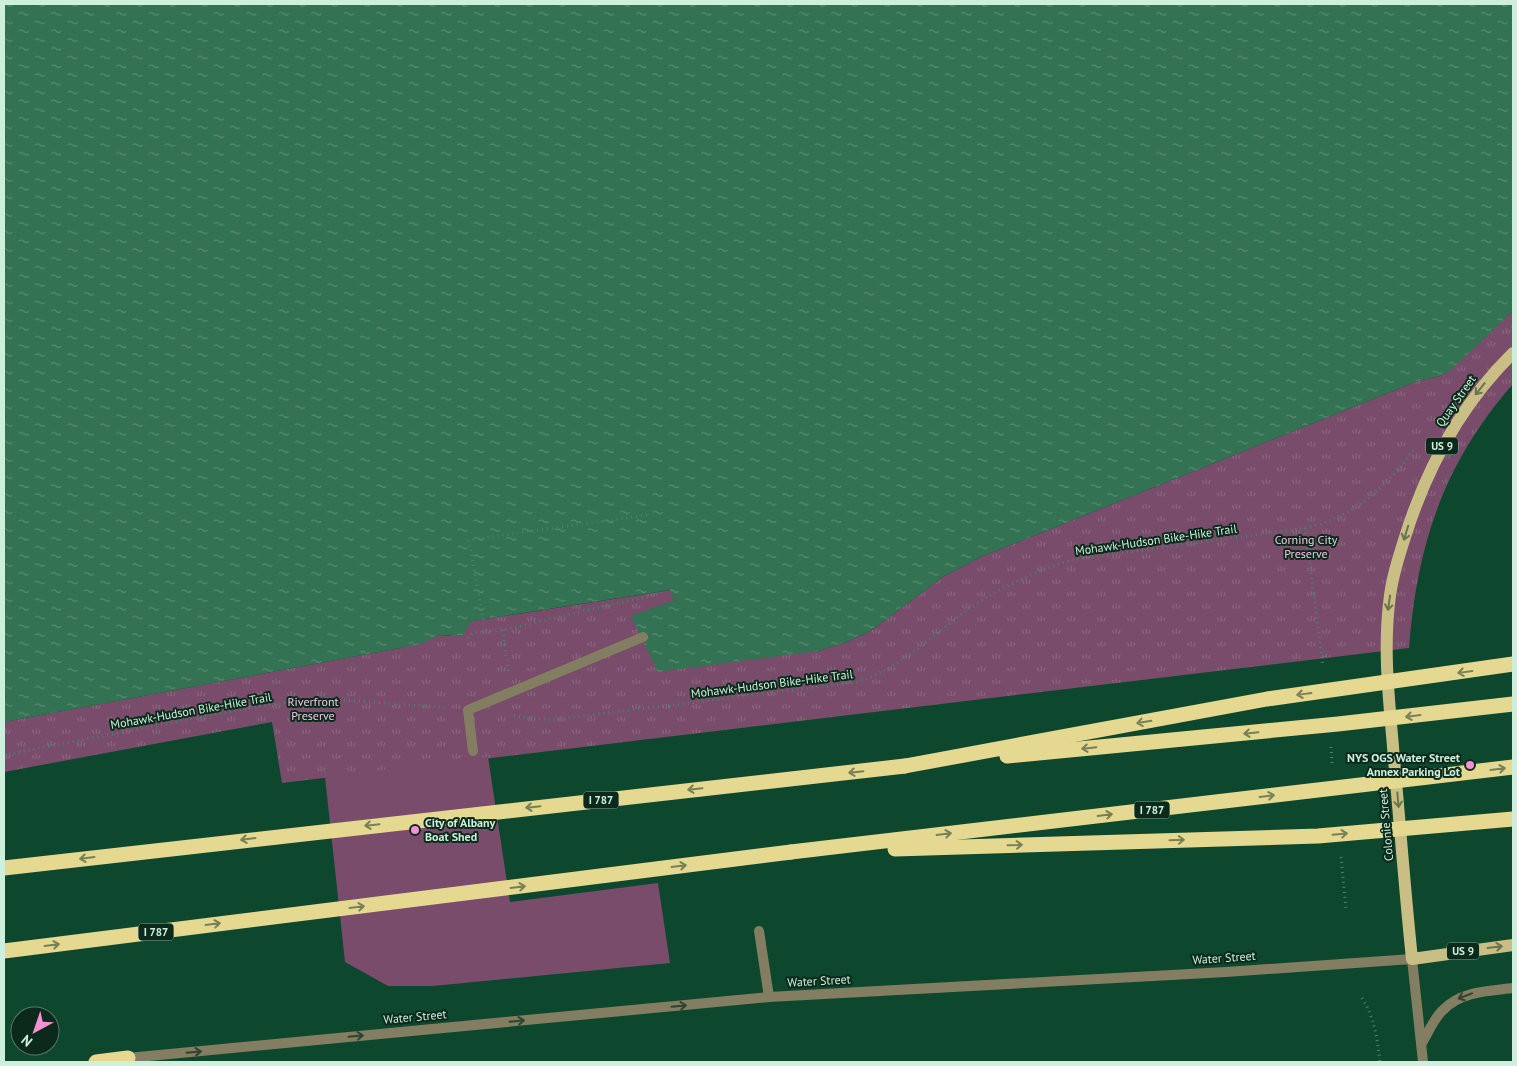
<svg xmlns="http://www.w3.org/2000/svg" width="1517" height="1066" font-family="'PT Sans',sans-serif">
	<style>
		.grass { fill: url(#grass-tufts) }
		.pitch { fill: #784c6a }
		.water { fill: url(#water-ripples) }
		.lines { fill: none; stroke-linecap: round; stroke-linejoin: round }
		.path { stroke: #4f816a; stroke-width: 3; stroke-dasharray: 1 4; stroke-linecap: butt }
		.service { stroke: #837e62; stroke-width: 10 }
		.pedestrian { stroke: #837e62; stroke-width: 10 }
		.tertiary { stroke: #837e62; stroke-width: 10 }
		.primary { stroke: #c9bf84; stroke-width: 12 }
		.motorway { stroke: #e5d891; stroke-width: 15 }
		.motorway-bridge { stroke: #e5d891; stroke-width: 15 }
		.oneway { stroke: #6a7450 }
		.oneway2 { stroke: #788156 }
		.oneway3 { stroke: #2f4330 }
		.poi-dot { fill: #f391d5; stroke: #0b2a1b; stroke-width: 2 }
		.labels { text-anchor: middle; stroke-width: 4; stroke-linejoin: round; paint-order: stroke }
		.shield { fill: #0b2a1b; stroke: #93b4a1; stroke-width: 1 }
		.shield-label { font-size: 11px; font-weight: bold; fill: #cdefdb }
		.street-label { font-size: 12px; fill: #cdefdb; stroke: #0b2a1b }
		.park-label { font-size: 12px; fill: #f6c6e5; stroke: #0b2a1b }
		.poi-label { font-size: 12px; font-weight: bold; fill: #cdefdb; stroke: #0b2a1b; text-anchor: end }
	</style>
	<defs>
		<pattern id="grass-tufts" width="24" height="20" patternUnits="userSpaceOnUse" patternTransform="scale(1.25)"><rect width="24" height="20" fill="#784c6a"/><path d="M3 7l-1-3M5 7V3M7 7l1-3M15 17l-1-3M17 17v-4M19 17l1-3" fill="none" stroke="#8a667f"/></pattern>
		<pattern id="water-ripples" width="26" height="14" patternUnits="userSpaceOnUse" patternTransform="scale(1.25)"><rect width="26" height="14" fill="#337252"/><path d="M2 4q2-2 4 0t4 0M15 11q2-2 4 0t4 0" fill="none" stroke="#598d72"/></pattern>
	</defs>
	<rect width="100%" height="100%" fill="#0d472e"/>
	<!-- grass -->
	<path class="grass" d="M 1513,311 L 1513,384 C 1444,463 1417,544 1409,648 L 282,783 L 272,722 L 4,772 L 4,722 L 400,648 L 437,636 L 450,636 L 472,621 L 671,590 L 674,600 L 818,651 L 847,642 L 872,630 L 944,576 L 981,557 L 1418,381 L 1440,376 Z"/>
	<!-- pitch -->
	<path class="pitch" d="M 488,757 L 510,902 L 658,883 L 670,963 L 433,986 L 388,986 L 345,962 L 325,777 Z"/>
	<!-- water -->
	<path class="water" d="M 4,4 L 1513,4 L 1513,311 L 1451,370 L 1440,376 L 1418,381 L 981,557 L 944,576 L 872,630 L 847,642 L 818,651 L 658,672 L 631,616 L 674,600 L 670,590 L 472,621 L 463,635 L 437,636 L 421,644 L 400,648 L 4,722 Z"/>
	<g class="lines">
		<!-- path -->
		<g class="path">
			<path d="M 1507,330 L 1513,326"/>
			<path d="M 1305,528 L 1323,666"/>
			<path d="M 483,620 L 469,540 L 647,515"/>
			<path d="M 503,630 L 508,671"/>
			<path d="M 468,638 L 472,633 L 503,630 L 662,593"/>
			<path d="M 514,716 L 551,720 L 857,682 C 902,668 934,633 972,607 C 1003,586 1036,571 1072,560 L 1305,528 C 1352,518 1386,488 1414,449"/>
			<path d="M 1331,747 L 1332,764"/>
			<path d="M 4,755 L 248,708 L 293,702 L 332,699 L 448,708"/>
			<path d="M 1341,857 L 1346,909"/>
			<path d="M 1362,998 C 1375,1019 1377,1038 1380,1062"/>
		</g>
		<!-- service -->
		<g class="service">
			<path d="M 473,751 L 468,710 L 643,637"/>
			<path d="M 759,931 L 769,997"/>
		</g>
		<!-- pedestrian -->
		<path class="pedestrian" d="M 1422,1043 C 1428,1033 1434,1018 1443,1010 C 1461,991 1489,991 1513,988"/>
		<!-- tertiary -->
		<path class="tertiary" d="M 128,1058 L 769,997 L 1226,972 L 1412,959 L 1423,1062"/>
		<!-- primary -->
		<path class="primary" d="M 1513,353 C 1460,405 1427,467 1405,537 C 1398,559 1391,581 1389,604 C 1383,656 1390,707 1394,759 C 1400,825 1405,892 1412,959 L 1513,945"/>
		<!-- motorway -->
		<g class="motorway">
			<path d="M 4,868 L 905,766"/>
			<path d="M 4,951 L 791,852"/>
			<path d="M 96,1062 L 128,1058"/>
		</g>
		<!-- motorway-bridge -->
		<g class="motorway-bridge">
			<path d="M 1007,756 L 1338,724 L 1513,704"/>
			<path d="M 905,766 L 1267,699 L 1513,664"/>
			<path d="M 895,849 L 1318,836 L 1513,819"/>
			<path d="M 791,852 L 1513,767"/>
		</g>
	</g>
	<!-- one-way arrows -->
	<defs><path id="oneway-shaft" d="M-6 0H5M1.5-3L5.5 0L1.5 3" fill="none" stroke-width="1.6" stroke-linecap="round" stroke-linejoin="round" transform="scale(1.25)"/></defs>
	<g class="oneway">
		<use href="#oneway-shaft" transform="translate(1480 389) rotate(129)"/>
		<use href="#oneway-shaft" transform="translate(1406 533) rotate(107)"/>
		<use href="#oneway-shaft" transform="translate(1389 603) rotate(98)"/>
		<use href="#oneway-shaft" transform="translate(1398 800) rotate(85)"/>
		<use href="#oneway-shaft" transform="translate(1495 947) rotate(-7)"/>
	</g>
	<g class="oneway2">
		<use href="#oneway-shaft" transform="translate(1465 672) rotate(172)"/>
		<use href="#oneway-shaft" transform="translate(1304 694) rotate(172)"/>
		<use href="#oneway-shaft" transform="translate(1413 716) rotate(173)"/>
		<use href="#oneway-shaft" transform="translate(1144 722) rotate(170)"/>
		<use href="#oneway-shaft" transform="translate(1251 733) rotate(174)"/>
		<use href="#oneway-shaft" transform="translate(1089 748) rotate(174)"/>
		<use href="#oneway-shaft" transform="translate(1498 769) rotate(-7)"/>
		<use href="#oneway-shaft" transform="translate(856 772) rotate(174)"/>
		<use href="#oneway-shaft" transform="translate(695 789) rotate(174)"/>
		<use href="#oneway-shaft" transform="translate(1267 796) rotate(-7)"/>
		<use href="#oneway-shaft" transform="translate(533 807) rotate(174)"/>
		<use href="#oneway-shaft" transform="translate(1105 815) rotate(-7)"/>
		<use href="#oneway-shaft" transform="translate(372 825) rotate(174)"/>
		<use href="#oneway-shaft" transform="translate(944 834) rotate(-7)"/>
		<use href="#oneway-shaft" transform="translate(1340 834) rotate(-5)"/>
		<use href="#oneway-shaft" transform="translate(248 839) rotate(173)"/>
		<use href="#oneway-shaft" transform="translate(1177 840) rotate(-2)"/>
		<use href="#oneway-shaft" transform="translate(1015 845) rotate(-2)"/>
		<use href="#oneway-shaft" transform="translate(87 858) rotate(173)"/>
		<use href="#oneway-shaft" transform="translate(679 866) rotate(-7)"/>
		<use href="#oneway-shaft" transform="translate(518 887) rotate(-7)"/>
		<use href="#oneway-shaft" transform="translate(357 907) rotate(-7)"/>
		<use href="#oneway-shaft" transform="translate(213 924) rotate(-7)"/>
		<use href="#oneway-shaft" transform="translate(52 945) rotate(-7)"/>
	</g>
	<g class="oneway3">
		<use href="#oneway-shaft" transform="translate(1465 996) rotate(159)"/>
		<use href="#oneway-shaft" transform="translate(679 1006) rotate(-5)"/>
		<use href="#oneway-shaft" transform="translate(517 1021) rotate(-5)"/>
		<use href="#oneway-shaft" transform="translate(356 1036) rotate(-5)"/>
		<use href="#oneway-shaft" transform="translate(194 1052) rotate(-5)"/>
	</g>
	<!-- markers -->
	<g class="poi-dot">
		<circle cx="1470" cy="765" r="5"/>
		<circle cx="415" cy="830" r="5"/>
	</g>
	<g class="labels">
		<!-- shield labels -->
		<g class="shield">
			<rect x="1426" y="437.5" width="32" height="17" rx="4"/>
			<rect x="583.5" y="791.5" width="35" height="17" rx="4"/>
			<rect x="1134.5" y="801.5" width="35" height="17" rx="4"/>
			<rect x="138.5" y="923.5" width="35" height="17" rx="4"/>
			<rect x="1447" y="942.5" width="32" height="17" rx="4"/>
		</g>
		<g class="shield-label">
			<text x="1442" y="450">US 9</text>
			<text x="601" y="804">I 787</text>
			<text x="1152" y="814">I 787</text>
			<text x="156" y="936">I 787</text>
			<text x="1463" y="955">US 9</text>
		</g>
		<!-- street labels -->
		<g class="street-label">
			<text transform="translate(1456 401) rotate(-55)" y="4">Quay Street</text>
			<text transform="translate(1156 540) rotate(-8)" y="4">Mohawk-Hudson Bike-Hike Trail</text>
			<text transform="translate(772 684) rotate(-7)" y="4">Mohawk-Hudson Bike-Hike Trail</text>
			<text transform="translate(191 711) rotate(-10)" y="4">Mohawk-Hudson Bike-Hike Trail</text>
			<text transform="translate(1386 825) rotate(-95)" y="4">Colonie Street</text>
			<text transform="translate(1224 958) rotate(-4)" y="4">Water Street</text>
			<text transform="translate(819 981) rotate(-3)" y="4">Water Street</text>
			<text transform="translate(415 1017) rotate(-5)" y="4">Water Street</text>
		</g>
		<!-- park labels -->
		<g class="park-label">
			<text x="1306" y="544">Corning City<tspan x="1306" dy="14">Preserve</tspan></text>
			<text x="313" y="706">Riverfront<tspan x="313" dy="14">Preserve</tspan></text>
		</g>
		<!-- poi labels -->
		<g class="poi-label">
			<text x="1460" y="762">NYS OGS Water Street<tspan x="1460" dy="14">Annex Parking Lot</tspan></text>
			<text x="425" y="827" text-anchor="start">City of Albany<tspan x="425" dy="14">Boat Shed</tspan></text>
		</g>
	</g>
	<!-- border -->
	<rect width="1517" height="1066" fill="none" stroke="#cdefdb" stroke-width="10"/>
	<!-- north arrow -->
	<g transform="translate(35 1031) rotate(220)"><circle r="24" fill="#0b2a1b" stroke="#597968"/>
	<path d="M0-4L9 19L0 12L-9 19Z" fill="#f391d5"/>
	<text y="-8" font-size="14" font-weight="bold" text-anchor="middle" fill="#cdefdb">N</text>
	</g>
</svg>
